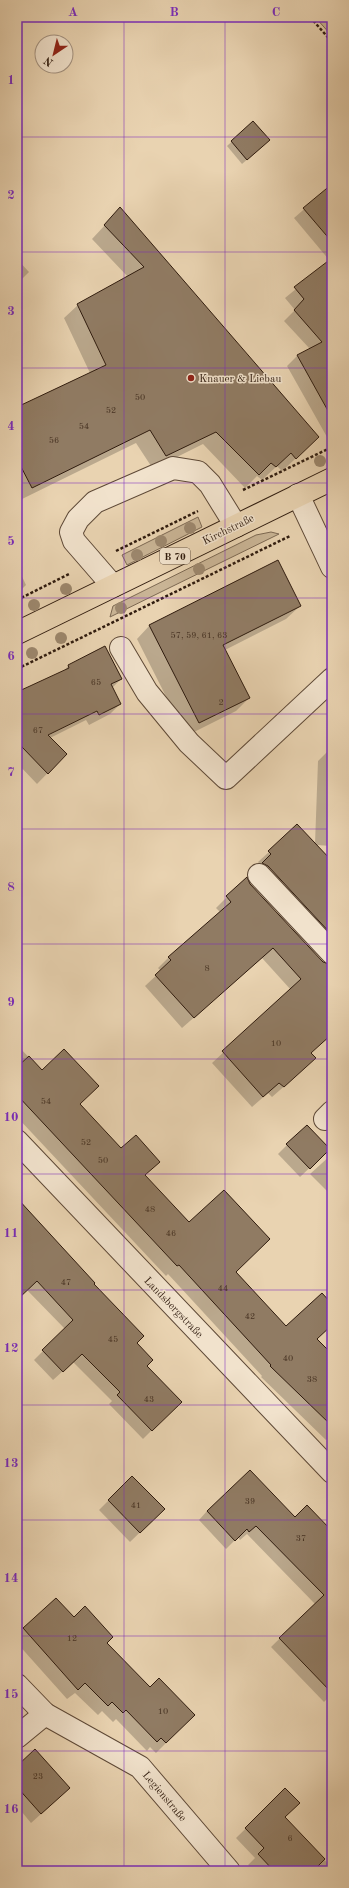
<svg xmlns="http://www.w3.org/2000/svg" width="349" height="1888" font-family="'Old Standard TT',serif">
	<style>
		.green { fill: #c9b495; stroke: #7c6852 }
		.shadow { fill: #0003 }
		.building { fill: #907b63; stroke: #2f1b0e }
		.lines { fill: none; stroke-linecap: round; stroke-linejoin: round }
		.minor-casing { stroke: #5e4937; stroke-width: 24 }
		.major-casing { stroke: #2f1b0e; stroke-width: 24 }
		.path { stroke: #2f1b0e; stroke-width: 2.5; stroke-dasharray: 3 2; stroke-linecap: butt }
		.minor { stroke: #f1e2cc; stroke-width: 22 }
		.major { stroke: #e9d3b1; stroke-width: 22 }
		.tree { fill: #9c876d }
		.grid { fill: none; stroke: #7b2cbf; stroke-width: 1; stroke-opacity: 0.55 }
		.poi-dot { fill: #8f2418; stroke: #f1e2cc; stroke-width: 1.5 }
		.labels { text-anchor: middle; stroke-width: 3; stroke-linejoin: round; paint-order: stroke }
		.number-label { font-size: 9px; fill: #473323 }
		.shield { fill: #f1e2cc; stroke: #695747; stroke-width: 1 }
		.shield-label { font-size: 10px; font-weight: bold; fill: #2f1b0e }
		.poi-label { font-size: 11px; fill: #2f1b0e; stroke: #f1e2cc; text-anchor: start }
		.street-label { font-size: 11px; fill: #2f1b0e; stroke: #f1e2cc }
		.neatline { fill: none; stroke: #7b2cbf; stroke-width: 1.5 }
		.grid-label { font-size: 13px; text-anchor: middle; font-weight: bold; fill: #7b2cbf }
	</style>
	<rect width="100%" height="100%" fill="#e9d3b1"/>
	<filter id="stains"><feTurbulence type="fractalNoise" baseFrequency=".005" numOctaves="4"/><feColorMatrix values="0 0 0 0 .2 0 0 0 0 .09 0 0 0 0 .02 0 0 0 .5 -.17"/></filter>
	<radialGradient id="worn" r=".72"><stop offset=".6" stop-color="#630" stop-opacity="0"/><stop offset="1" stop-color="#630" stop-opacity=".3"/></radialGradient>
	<!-- green -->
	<g class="green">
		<path d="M 315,17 L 332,17 L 332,36 Z"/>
		<path d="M 198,517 L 202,527 L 127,565 L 122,555 Z"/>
		<path d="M 271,532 L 279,534 L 110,617 L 113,606 L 256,535 Z"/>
	</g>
	<!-- shadow -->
	<g class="shadow">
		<path d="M 110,17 L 120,17 L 114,22 Z"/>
		<path d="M 253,122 L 264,145 L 242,164 L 227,146 Z"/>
		<path d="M 332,185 L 332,435 L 327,437 L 287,366 L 297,356 L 310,349 L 284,321 L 295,310 L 285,298 L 330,261 L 294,218 Z"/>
		<path d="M 120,209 L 305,450 L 282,471 L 277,466 L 262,480 L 257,476 L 245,488 L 203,444 L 153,469 L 136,443 L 18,501 L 17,408 L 90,373 L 64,318 L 78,305 L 128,277 L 92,239 Z"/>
		<path d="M 17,259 L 29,272 L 17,284 Z"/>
		<path d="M 17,566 L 26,585 L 17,594 Z"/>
		<path d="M 300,606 L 286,619 L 225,650 L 249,698 L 236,711 L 186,736 L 137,639 L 150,625 Z"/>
		<path d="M 104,647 L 121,679 L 112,688 L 120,704 L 110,714 L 89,725 L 86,720 L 50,738 L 66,754 L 37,784 L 17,763 L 17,693 L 63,672 L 68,666 Z"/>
		<path d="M 330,749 L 332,749 L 332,846 L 316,845 L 332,863 L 332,958 L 258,862 L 269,852 L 315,844 L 318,761 Z"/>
		<path d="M 246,878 L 249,884 L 322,962 L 332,966 L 332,1035 L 310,1053 L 304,1069 L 272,1097 L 268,1093 L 252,1107 L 212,1063 L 291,990 L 262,958 L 182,1028 L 145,986 L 161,971 L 158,968 L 168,958 L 220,912 L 216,908 Z"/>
		<path d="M 17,1045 L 42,1071 L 79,1104 L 121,1150 L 159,1162 L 144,1176 L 286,1328 L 332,1306 L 332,1324 L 316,1339 L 332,1355 L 332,1434 L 326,1440 L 261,1377 L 262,1376 L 168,1274 L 166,1276 L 17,1117 Z"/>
		<path d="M 287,1145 L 320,1158 L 300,1177 L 278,1154 Z"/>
		<path d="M 332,1154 L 332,1196 L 310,1174 Z"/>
		<path d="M 17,1200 L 92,1284 L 136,1343 L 145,1366 L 180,1402 L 143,1439 L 109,1404 L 112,1401 L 73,1362 L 53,1380 L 34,1360 L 65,1329 L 27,1290 L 17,1299 Z"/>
		<path d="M 132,1477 L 164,1509 L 130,1542 L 99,1510 Z"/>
		<path d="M 207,1511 L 295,1519 L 332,1533 L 332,1694 L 324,1702 L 271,1647 L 315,1604 L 247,1534 L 240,1540 L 238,1537 L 226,1549 L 199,1520 Z"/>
		<path d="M 56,1599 L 74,1619 L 105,1643 L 150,1688 L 194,1715 L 156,1753 L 150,1747 L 147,1751 L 116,1719 L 113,1722 L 102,1711 L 98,1715 L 75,1693 L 67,1699 L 17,1643 L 17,1635 Z"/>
		<path d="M 17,1767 L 60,1797 L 31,1823 L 17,1806 Z"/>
		<path d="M 285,1790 L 284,1817 L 332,1868 L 332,1871 L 255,1871 L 248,1865 L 255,1858 L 236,1838 Z"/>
	</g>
	<!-- building -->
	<g class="building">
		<path d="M 253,121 L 270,140 L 247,160 L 231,141 Z"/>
		<path d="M 332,184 L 332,242 L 303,208 Z"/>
		<path d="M 120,207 L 319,437 L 296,459 L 291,453 L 276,467 L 271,463 L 259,475 L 216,432 L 166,456 L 150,430 L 32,488 L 17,459 L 17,407 L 106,365 L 77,304 L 144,267 L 104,225 Z"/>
		<path d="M 332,258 L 332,418 L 297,355 L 322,342 L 294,310 L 304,299 L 294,287 Z"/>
		<path d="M 278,560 L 301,606 L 223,645 L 250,698 L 199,723 L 149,625 Z"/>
		<path d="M 105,646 L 122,679 L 111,684 L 121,704 L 99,715 L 97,711 L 48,735 L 67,754 L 48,774 L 22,747 L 17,736 L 17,692 L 69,668 L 68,665 Z"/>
		<path d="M 297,824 L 332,861 L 332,935 L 268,866 L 262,863 L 271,854 L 268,851 Z"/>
		<path d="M 247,877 L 250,884 L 323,962 L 332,965 L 332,1034 L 311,1053 L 316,1058 L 284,1087 L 279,1083 L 263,1097 L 222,1051 L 301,979 L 273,948 L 194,1018 L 155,975 L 171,960 L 168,957 L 231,902 L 226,896 Z"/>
		<path d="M 64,1049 L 99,1086 L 80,1104 L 121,1148 L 136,1135 L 160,1162 L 145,1175 L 189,1222 L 224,1190 L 270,1239 L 236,1272 L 286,1326 L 322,1293 L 332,1304 L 332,1325 L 317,1339 L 332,1354 L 332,1426 L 270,1366 L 271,1365 L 179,1265 L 177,1266 L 17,1095 L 17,1067 L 29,1056 L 42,1070 Z"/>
		<path d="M 307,1125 L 330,1149 L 310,1169 L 286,1144 Z"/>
		<path d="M 17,1198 L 95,1283 L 94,1284 L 144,1336 L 137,1343 L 153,1360 L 147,1366 L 182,1402 L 152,1431 L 117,1395 L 120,1392 L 82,1354 L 63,1372 L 42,1350 L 73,1320 L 37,1281 L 17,1300 Z"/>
		<path d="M 250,1470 L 295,1517 L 307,1505 L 332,1531 L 332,1693 L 279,1638 L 324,1595 L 256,1526 L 249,1532 L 247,1529 L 235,1541 L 207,1511 Z"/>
		<path d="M 132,1476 L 165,1509 L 140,1533 L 108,1500 Z"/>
		<path d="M 56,1598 L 74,1617 L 85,1606 L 113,1637 L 107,1643 L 150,1687 L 159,1678 L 195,1715 L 166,1743 L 161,1738 L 157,1742 L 126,1710 L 123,1713 L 112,1702 L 108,1706 L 85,1683 L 78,1690 L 23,1628 Z"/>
		<path d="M 35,1749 L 70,1788 L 41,1814 L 17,1787 L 17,1766 Z"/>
		<path d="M 285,1788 L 300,1803 L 285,1817 L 325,1859 L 313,1871 L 274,1871 L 258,1854 L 264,1848 L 245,1828 Z"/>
	</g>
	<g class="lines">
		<!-- minor casing -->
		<g class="minor-casing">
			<g id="minor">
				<path d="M 298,495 L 332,567"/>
				<path d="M 113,586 L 74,541 L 71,532 L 78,519 L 95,502 L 173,468 L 198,472 L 210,484 L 236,526"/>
				<path d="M 121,648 L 147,692 L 189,743 L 226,778 L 332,679"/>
				<path d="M 259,875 L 332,953"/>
				<path d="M 325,1119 L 332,1112"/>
				<path d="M 17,1141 L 332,1472"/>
				<path d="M 17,1685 L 45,1714 L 140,1767 L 229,1871"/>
				<path d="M 17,1737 L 45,1714"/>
			</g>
		</g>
		<!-- major casing -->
		<g class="major-casing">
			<path id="major" d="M 17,633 L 332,479"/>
		</g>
		<!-- path -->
		<g class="path">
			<path d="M 310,17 L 332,42"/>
			<path d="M 243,490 L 332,447"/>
			<path d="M 116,551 L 198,511"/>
			<path d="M 17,600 L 69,574"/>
			<path d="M 17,669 L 290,536"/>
		</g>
		<!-- minor -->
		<use href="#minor" class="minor"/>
		<!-- major -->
		<use href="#major" class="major"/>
	</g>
	<!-- trees -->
	<g class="tree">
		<circle cx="320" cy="461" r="6"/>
		<circle cx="190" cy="528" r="6"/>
		<circle cx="161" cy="541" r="6"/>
		<circle cx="137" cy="555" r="6"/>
		<circle cx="199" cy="569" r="6"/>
		<circle cx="66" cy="589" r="6"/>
		<circle cx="34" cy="605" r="6"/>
		<circle cx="121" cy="608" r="6"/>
		<circle cx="61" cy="638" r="6"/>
		<circle cx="32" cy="653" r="6"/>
	</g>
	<!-- grid -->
	<path class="grid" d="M 124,17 L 124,1871M 225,17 L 225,1871M 17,137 L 332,137M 17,252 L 332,252M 17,368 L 332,368M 17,483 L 332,483M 17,598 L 332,598M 17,714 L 332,714M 17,829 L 332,829M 17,944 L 332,944M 17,1059 L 332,1059M 17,1174 L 332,1174M 17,1290 L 332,1290M 17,1405 L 332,1405M 17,1520 L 332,1520M 17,1636 L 332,1636M 17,1751 L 332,1751"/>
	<!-- markers -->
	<circle class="poi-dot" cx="191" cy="378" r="4"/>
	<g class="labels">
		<!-- number labels -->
		<g class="number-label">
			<text x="140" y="400">50</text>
			<text x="111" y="413">52</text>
			<text x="84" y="429">54</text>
			<text x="54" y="443">56</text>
			<text x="199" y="638">57, 59, 61, 63</text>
			<text x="96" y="685">65</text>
			<text x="221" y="705">2</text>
			<text x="38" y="733">67</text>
			<text x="207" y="971">8</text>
			<text x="276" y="1046">10</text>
			<text x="46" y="1104">54</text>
			<text x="86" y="1145">52</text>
			<text x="103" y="1163">50</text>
			<text x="150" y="1212">48</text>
			<text x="171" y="1236">46</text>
			<text x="66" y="1285">47</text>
			<text x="223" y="1291">44</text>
			<text x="250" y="1319">42</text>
			<text x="113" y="1342">45</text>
			<text x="288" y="1361">40</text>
			<text x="312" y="1382">38</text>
			<text x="149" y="1402">43</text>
			<text x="250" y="1504">39</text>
			<text x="136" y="1508">41</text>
			<text x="301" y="1541">37</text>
			<text x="72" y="1641">12</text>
			<text x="163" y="1714">10</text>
			<text x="38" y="1779">23</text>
			<text x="290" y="1841">6</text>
		</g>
		<!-- shield labels -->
		<rect class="shield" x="160" y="548" width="30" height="16" rx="3"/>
		<g class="shield-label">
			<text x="175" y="560">B 70</text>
		</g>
		<!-- poi labels -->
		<g class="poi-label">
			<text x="199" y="382">Knauer &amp; Liebau</text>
		</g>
		<!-- street labels -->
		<g class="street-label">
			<text transform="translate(228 529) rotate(-26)" y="4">Kirchstraße</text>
			<text transform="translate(174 1307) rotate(46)" y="4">Landsbergstraße</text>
			<text transform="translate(165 1796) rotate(50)" y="4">Legienstraße</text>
		</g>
	</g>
	<!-- margin -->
	<rect width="349" height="1888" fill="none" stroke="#e9d3b1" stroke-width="44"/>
	<!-- north arrow -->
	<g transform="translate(54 54) rotate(215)"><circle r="19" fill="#f1e2cc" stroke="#a39280"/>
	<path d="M0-3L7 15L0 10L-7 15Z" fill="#8f2418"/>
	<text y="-6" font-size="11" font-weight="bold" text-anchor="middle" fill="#2f1b0e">N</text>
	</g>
	<rect x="22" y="22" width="305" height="1844" class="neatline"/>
	<g class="grid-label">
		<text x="73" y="16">A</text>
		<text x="174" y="16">B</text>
		<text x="276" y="16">C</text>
		<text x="11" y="84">1</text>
		<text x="11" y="199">2</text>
		<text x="11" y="315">3</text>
		<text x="11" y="430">4</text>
		<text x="11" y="545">5</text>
		<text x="11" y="660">6</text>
		<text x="11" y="776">7</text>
		<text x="11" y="891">8</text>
		<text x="11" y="1006">9</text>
		<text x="11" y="1121">10</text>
		<text x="11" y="1237">11</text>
		<text x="11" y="1352">12</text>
		<text x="11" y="1467">13</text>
		<text x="11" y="1582">14</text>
		<text x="11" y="1698">15</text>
		<text x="11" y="1813">16</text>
	</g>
	<rect width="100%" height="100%" filter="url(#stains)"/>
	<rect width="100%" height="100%" fill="url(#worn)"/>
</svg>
